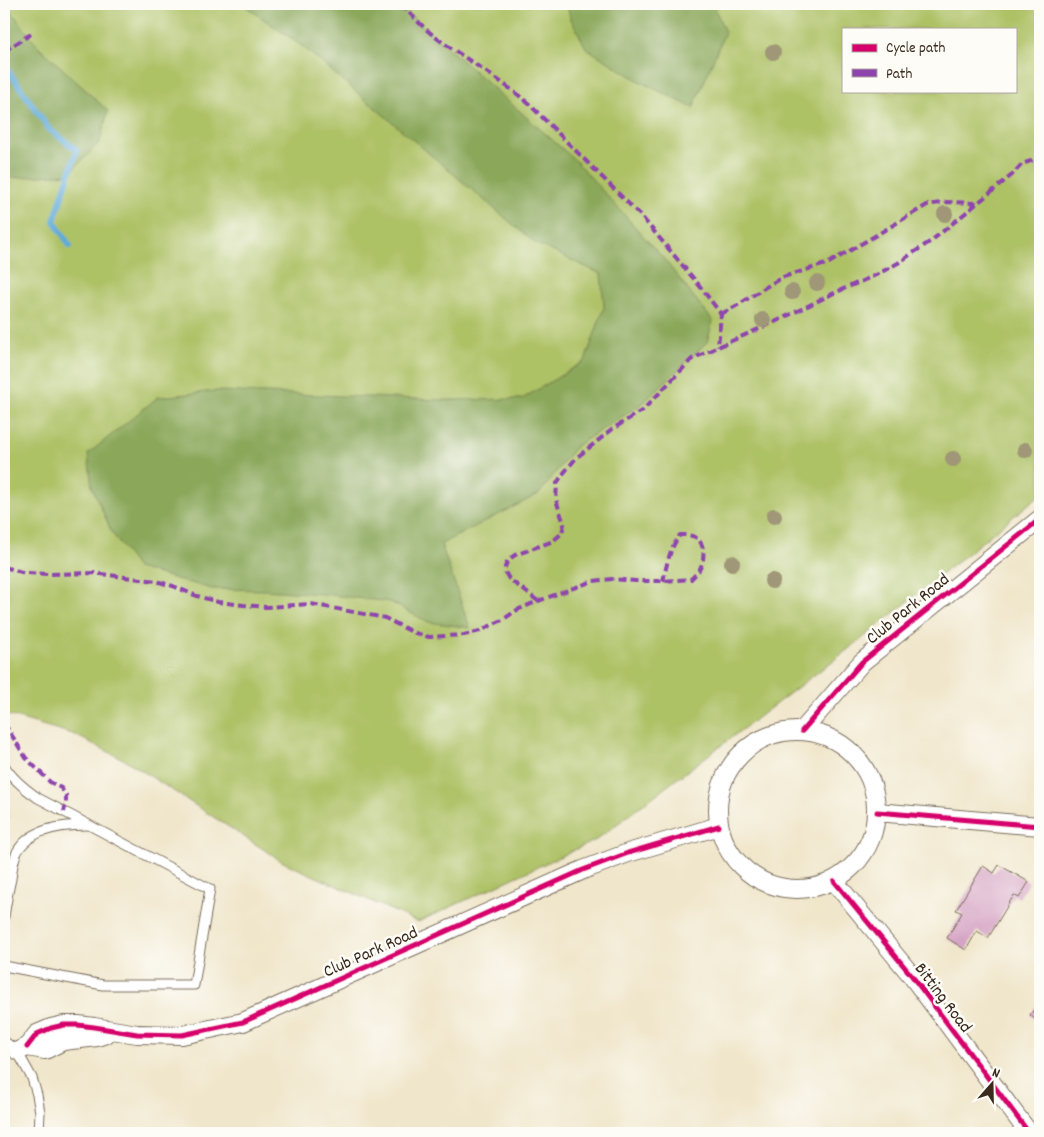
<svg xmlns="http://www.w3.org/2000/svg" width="1044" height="1137" font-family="Dekko,sans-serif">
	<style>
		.green { fill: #adc165; stroke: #747642; fill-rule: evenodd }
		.forest { fill: #8aa75a; stroke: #62683c }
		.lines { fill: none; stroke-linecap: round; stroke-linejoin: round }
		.stream { stroke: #61abd9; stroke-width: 6 }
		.building { fill: #d5a3c4 }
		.lane-casing { stroke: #7a6c5b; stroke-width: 11 }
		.street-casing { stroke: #7a6c5b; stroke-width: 20 }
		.lane { stroke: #fff; stroke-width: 9 }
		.street { stroke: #fff; stroke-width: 18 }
		.quiet { stroke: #8e44ad; stroke-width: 4; stroke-dasharray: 8 4; stroke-linecap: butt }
		.cycleway-casing { stroke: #fdfcf7; stroke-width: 8 }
		.cycleway { stroke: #d6006c; stroke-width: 5 }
		.tree { fill: #9f9777 }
		.labels { text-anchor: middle; stroke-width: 5; stroke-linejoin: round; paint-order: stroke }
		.street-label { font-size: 18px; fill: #3b2a1e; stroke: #fdfcf7 }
	</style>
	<rect width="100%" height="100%" fill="#fdfcf7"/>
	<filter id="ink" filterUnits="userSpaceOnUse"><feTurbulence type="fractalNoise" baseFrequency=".02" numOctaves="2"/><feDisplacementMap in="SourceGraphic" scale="10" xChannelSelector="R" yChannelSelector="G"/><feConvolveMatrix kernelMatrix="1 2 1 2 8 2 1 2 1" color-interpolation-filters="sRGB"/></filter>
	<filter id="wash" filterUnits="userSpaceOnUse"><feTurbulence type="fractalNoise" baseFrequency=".0096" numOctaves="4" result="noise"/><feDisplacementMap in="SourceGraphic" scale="20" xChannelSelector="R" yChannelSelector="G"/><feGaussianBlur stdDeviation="1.12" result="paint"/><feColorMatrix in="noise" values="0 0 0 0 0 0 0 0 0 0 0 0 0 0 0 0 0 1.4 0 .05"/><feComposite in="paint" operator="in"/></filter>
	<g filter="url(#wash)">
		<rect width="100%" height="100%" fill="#f0e6cb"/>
		<!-- green -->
		<path class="green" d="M 4,4 L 1040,4 L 1040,495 L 859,641 L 596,840 L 418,922 L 283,862 L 127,761 L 73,734 L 4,714 ZM 843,29 L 1015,29 L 1015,91 L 843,91 Z"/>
		<!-- forest -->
		<g class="forest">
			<path d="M 4,4 L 6,4 L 35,43 L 108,111 L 100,142 L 69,174 L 12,178 L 4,176 Z"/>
			<path d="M 242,4 L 398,4 L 575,160 L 663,258 L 713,321 L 707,342 L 642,404 L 576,446 L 539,494 L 441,544 L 470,628 L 428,622 L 390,602 L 323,594 L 264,590 L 212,589 L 137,568 L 112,533 L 92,487 L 88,454 L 158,397 L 216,391 L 443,400 L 522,399 L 585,361 L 604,307 L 601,274 L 535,243 L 302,46 Z"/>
			<path d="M 567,4 L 713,4 L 725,32 L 710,68 L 693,108 L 639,81 L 586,48 L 570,17 Z"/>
		</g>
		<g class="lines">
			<!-- stream -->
			<path class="stream" d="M 4,62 L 8,70 L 49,129 L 77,150 L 54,221 L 70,246"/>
		</g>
		<g id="blocks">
			<!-- building -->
			<g class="building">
				<path d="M 4,808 L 9,817 L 4,820 Z"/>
				<path d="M 999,865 L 1029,882 L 1019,898 L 1014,895 L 988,938 L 977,931 L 966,950 L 947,938 L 962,913 L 956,910 L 983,866 L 994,873 Z"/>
				<path d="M 1040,1001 L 1040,1023 L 1030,1015 Z"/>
			</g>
		</g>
	</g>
	<g filter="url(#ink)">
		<use href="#blocks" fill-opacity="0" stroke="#7a6c5b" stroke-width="1"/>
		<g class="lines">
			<!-- lane casing -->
			<g class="lane-casing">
				<g id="lane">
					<path d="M 4,765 C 12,779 25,789 38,798 L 210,889 L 194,985 L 103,985 L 4,966"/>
					<path d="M 4,917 C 6,904 8,891 11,879 C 12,870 13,860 17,852 C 30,828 63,825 87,825"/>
					<path d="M 4,1041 L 17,1051 L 32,1078 L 37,1095 L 40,1112 L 39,1133"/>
				</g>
			</g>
			<!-- street casing -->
			<g class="street-casing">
				<g id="street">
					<circle cx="797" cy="810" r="79"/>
					<path d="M 802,731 L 862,662 L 1040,519"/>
					<path d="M 877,812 L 1040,826"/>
					<path d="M 834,881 L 912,976 L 1029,1133"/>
					<path d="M 27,1047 L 37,1034 L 51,1028 L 64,1025 L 78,1025 L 94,1027 L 137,1034 L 182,1035 L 243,1022 L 583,870 L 628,853 L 719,826"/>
					<path d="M 18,1051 L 27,1047 L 45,1050 L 63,1041 L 97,1037 L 106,1034"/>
				</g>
			</g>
			<!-- lane -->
			<use href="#lane" class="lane"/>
			<!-- street -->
			<use href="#street" class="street"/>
			<!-- quiet -->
			<g class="quiet">
				<path d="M 401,4 C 411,15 422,26 434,36 C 465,59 499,78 528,103 L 641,216 L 699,285 L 721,314 L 718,347"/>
				<path d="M 4,51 L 31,34"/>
				<path d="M 721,314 L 738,305 L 769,285 L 783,277 L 829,263 L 927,205 L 947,202 L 979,203"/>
				<path d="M 4,567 L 25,573 L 48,574 L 94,573 L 156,581 L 173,586 L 197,596 L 218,602 L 244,605 L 266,607 L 311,604 L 385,618 L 412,632 L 429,637 L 464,635 L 480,631 L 504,619 L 517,610 L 538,601 L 593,581 L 612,579 L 636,581 L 663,581 L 691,579 C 694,576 697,573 699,570 C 705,561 706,543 695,537 C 691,535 685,535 680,535 C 669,549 667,565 663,581"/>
				<path d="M 538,601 L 509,579 L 505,572 L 505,567 L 508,560 L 515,555 L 553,541 L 562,533 L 564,524 L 556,500 L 557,483 L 563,474 L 576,458 L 614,428 L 643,410 L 692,359 L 718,347 L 779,320 L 832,294 L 878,274 L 898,263 L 931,241 L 1012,175 L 1022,164 L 1040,158"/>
				<path d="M 4,723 L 26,758 L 50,782 L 61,788 L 66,795 L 66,803 L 64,812"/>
			</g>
			<!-- cycleway casing -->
			<g class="cycleway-casing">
				<g id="cycleway">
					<path d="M 802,731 L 862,662 L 1040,519"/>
					<path d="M 877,812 L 1040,826"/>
					<path d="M 834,881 L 912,976 L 1029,1133"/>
					<path d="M 27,1047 L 37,1034 L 51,1028 L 64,1025 L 78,1025 L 94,1027 L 137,1034 L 182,1035 L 243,1022 L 583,870 L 628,853 L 719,826"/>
				</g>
			</g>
			<!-- cycleway -->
			<use href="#cycleway" class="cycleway"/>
		</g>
		<!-- trees -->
		<g class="tree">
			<circle cx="773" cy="52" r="8"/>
			<circle cx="945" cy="214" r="8"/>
			<circle cx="817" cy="283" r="8"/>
			<circle cx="792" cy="292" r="8"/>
			<circle cx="763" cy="320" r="8"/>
			<circle cx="1025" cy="450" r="8"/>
			<circle cx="953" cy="459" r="8"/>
			<circle cx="774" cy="516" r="8"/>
			<circle cx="732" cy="563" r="8"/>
			<circle cx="772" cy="581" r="8"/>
		</g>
	</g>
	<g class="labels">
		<!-- street labels -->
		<g class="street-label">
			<text transform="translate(907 608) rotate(-39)" y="6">Club Park Road</text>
			<text transform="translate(370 951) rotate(-24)" y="6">Club Park Road</text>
			<text transform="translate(944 997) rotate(53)" y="6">Bitting Road</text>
		</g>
	</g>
	<!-- margin -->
	<rect width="1044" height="1137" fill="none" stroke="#fdfcf7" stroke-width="20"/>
	<!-- legend -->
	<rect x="842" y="28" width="175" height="65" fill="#fdfcf7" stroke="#afa8a0"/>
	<rect x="852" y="44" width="25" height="8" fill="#d6006c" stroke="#afa8a0"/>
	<text x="886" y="52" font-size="15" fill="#3b2a1e">Cycle path</text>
	<rect x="852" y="69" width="25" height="8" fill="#8e44ad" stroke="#afa8a0"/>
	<text x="886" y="78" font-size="15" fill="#3b2a1e">Path</text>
	<!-- north arrow -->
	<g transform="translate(992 1084) rotate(20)" stroke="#fdfcf7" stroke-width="4" paint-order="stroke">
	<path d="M0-4L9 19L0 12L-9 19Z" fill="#3b2a1e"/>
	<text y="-8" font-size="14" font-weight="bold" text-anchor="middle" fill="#3b2a1e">N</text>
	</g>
</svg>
